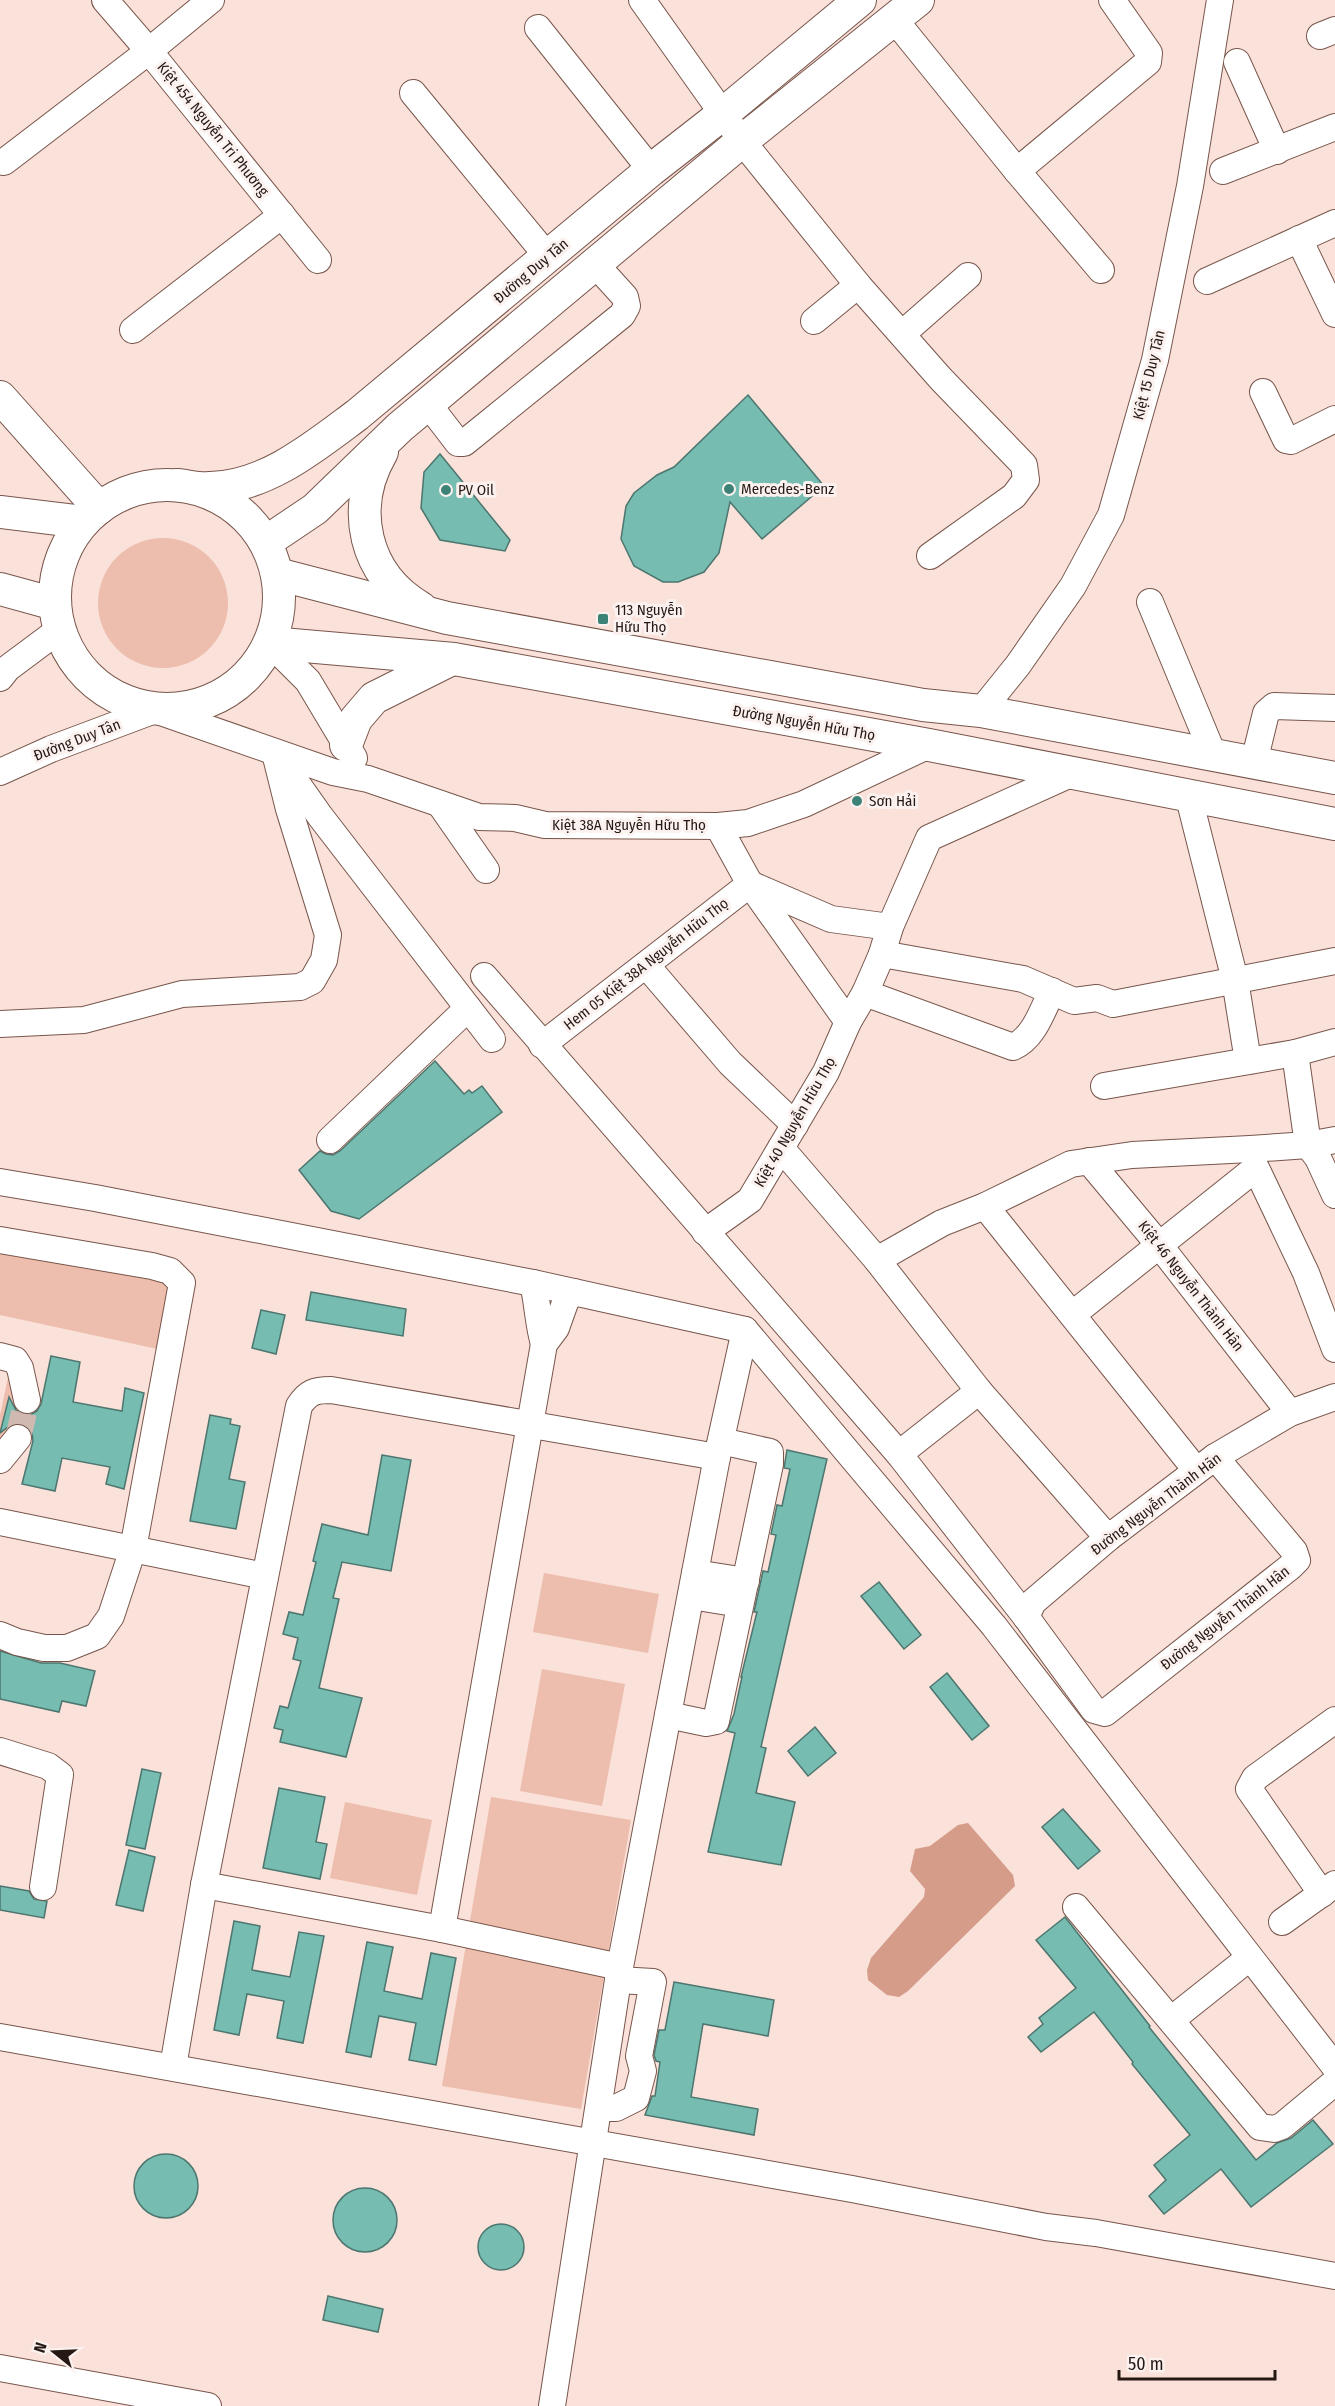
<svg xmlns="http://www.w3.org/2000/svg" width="1335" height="2406" font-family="'Fira Sans Condensed',sans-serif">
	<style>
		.green { fill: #edbdad }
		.water { fill: #d49c89 }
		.building { fill: #76bcb0; stroke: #4c766f; stroke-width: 1.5 }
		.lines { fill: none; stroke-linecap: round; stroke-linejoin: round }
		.minor-tunnel { stroke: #d0b9b1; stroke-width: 26; stroke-dasharray: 26 13; stroke-linecap: butt }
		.minor-casing { stroke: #78564b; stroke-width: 28 }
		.major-casing { stroke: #78564b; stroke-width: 34 }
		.minor { stroke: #fff; stroke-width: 26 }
		.major { stroke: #fff; stroke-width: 32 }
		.poi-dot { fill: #3d8277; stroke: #fbf2f0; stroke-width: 2 }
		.labels { text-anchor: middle; stroke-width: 6; stroke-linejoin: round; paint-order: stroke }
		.street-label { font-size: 15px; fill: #261813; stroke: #fbf2f0 }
		.poi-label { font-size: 15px; fill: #261813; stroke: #fbf2f0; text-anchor: start }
	</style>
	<rect width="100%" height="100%" fill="#fae1d9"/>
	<!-- green -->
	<g class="green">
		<circle cx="163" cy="603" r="65"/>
		<path d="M 0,1248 L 158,1276 L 172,1284 L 162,1350 L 0,1315 Z"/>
		<path d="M 9,1373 C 12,1378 16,1385 17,1391 C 19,1403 8,1439 0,1447 L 0,1415 Z"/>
		<path d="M 544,1573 L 659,1594 L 648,1653 L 533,1632 Z"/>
		<path d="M 542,1669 L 625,1684 L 602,1806 L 520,1791 Z"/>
		<path d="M 491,1797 L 631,1820 L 581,2109 L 442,2086 Z"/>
		<path d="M 345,1802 L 432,1820 L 417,1895 L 330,1878 Z"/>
	</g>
	<!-- water -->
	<path class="water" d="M 968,1823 L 1013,1875 L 1015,1886 L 908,1991 L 899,1997 L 887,1995 L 868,1980 L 867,1970 L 871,1958 L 924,1897 L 925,1889 L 910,1871 L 915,1849 L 930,1846 L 958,1825 Z"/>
	<!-- building -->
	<g class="building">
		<path d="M 748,395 L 824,486 L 762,539 L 730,502 L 719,553 L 704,572 L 678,582 L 663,582 L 634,566 L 621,539 L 626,506 L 634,493 L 657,475 L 674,467 Z"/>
		<path d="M 440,454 L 510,540 L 505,551 L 440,540 L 421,508 L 424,472 Z"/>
		<path d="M 435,1061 L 464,1094 L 469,1090 L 472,1093 L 482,1086 L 502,1112 L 359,1219 L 331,1211 L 299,1170 L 320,1151 L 326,1154 L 333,1155 L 340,1151 Z"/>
		<path d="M 311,1292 L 406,1309 L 403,1336 L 306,1320 Z"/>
		<path d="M 261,1310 L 285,1315 L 276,1354 L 252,1348 Z"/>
		<path d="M 51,1356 L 80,1362 L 73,1402 L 122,1411 L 125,1388 L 144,1393 L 124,1489 L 106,1484 L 110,1467 L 62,1458 L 55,1491 L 22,1484 L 33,1441 L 32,1432 L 27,1426 L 20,1423 L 12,1424 L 0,1433 L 9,1397 L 16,1410 L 22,1414 L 30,1415 L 37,1411 L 41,1404 Z"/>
		<path d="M 210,1415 L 231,1419 L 230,1424 L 240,1426 L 229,1479 L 245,1482 L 236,1529 L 190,1521 Z"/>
		<path d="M 787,1450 L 827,1459 L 761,1747 L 766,1748 L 756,1793 L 795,1802 L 781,1865 L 708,1852 L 735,1733 L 727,1731 L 734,1714 L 742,1677 L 741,1677 L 757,1612 L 754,1612 L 763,1571 L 768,1572 L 776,1535 L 771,1534 L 777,1505 L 782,1506 L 790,1469 L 784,1468 Z"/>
		<path d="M 382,1455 L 411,1460 L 391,1571 L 342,1562 L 333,1598 L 339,1599 L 319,1688 L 362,1698 L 346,1757 L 280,1742 L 283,1730 L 274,1728 L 280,1706 L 288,1708 L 301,1661 L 293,1659 L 298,1638 L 283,1634 L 289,1612 L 303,1615 L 316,1562 L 313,1561 L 322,1524 L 368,1535 Z"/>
		<path d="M 879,1582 L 921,1635 L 904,1649 L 861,1596 Z"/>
		<path d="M 0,1651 L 41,1663 L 60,1663 L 95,1671 L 86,1706 L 62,1701 L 59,1712 L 0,1699 Z"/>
		<path d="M 947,1673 L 989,1726 L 972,1740 L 930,1687 Z"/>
		<path d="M 815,1727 L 836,1753 L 808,1776 L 788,1751 Z"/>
		<path d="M 142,1769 L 161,1773 L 145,1849 L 126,1845 Z"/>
		<path d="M 279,1788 L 325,1797 L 316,1842 L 327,1844 L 320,1879 L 263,1868 Z"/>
		<path d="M 1063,1809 L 1100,1851 L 1078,1869 L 1042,1827 Z"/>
		<path d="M 129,1850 L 155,1857 L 143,1911 L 116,1905 Z"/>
		<path d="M 0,1886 L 29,1891 L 34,1899 L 47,1901 L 44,1918 L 0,1910 Z"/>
		<path d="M 1065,1917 L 1150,2026 L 1149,2027 L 1256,2160 L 1277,2143 L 1291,2138 L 1313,2120 L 1333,2144 L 1251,2207 L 1221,2169 L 1164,2214 L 1149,2196 L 1166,2180 L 1154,2165 L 1190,2135 L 1132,2064 L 1133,2062 L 1094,2012 L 1041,2052 L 1028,2037 L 1043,2024 L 1039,2018 L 1076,1988 L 1036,1940 Z"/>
		<path d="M 234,1921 L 260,1926 L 252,1970 L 290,1977 L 299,1932 L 324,1936 L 303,2043 L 277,2038 L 284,2001 L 247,1994 L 239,2035 L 214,2030 Z"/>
		<path d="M 367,1942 L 393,1947 L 384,1991 L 422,1999 L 431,1953 L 456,1958 L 436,2065 L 409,2060 L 416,2023 L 379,2016 L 371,2057 L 346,2052 Z"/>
		<path d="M 674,1982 L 774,2000 L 768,2036 L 703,2024 L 691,2097 L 758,2109 L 754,2135 L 645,2115 L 652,2096 L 655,2096 L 660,2062 L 656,2061 L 654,2055 L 659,2030 L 665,2030 Z"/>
		<circle cx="166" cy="2186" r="32"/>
		<circle cx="365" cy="2220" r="32"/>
		<circle cx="501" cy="2247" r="23"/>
		<path d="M 328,2296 L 383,2309 L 378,2332 L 323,2320 Z"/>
	</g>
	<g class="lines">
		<!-- minor-tunnel -->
		<path class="minor-tunnel" d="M 18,1438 L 27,1400"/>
		<!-- minor casing -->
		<g class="minor-casing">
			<g id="minor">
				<path d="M 105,0 L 149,51 L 318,260"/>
				<path d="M 642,0 L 742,141 L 858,285 L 941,379 L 1024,465 L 1026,480 L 1014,496 L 930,556"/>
				<path d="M 894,19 L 1017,171 L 1148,62 L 1149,53 L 1112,0"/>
				<path d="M 538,28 L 651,170"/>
				<path d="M 1320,36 L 1335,30"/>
				<path d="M 1237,62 L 1277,151"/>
				<path d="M 413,93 L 548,257"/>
				<path d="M 4,162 L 149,51 L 211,0"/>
				<path d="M 1017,171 L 1101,270"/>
				<path d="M 1223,171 L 1335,127"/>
				<path d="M 1299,239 L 1335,314"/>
				<path d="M 1207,281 L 1335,223"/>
				<path d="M 814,321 L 858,285"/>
				<path d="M 133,330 L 282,215"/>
				<path d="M 902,334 L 968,276"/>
				<path d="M 1263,392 L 1286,440 L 1291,441 L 1335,419"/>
				<path d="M 428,404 L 458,443 L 464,443 L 622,315 L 627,306 L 625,297 L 596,265"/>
				<path d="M 1150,602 L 1213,754"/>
				<path d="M 270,643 L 308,681 L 354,758"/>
				<path d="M 0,678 L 8,668 L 59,630"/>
				<path d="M 981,711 L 1018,665 L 1073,586 L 1111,515 L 1155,360 L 1190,186 L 1220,0"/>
				<path d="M 1254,762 L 1266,713 L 1274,706 L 1335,708"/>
				<path d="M 284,765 L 320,816 L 492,1039"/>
				<path d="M 0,772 L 51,749 L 155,710 L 333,772 L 368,779 L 479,817 L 515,818 L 545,825 L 718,826 L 748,823 L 804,804 L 929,745"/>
				<path d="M 1188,794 L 1235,980 L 1248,1061"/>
				<path d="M 440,804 L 486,870"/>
				<path d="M 718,826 L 750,884 L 848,1022"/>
				<path d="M 750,884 L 831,919 L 890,927"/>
				<path d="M 882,954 L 1023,979 L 1074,1001 L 1097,998 L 1113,1004 L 1335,961"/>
				<path d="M 646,965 L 730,1063 L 795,1125"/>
				<path d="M 484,976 L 899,1454 L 1026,1617 L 1094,1710 L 1105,1713 L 1290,1567 L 1297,1560 L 1294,1551 L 1215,1457"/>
				<path d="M 865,993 L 1013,1047 C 1034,1038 1042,1011 1052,991"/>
				<path d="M 0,1024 L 84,1020 L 182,994 L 300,987 L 312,981 L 324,960 L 328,935 L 289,809 L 275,753"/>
				<path d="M 542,1045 L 750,884"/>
				<path d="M 1295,1053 L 1308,1145 L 1318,1158 L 1335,1195"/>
				<path d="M 1104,1086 L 1295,1053 L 1335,1042"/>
				<path d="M 330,1140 L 468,1008"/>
				<path d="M 781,1148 L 877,1260 L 979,1391 L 1108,1538"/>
				<path d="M 1089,1161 L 1160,1246 L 1290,1413"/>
				<path d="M 0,1182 L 95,1198 L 533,1283 L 745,1330 L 994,1626 L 1335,2067"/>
				<path d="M 985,1206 L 1196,1470"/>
				<path d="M 705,1232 L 750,1200 L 826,1072 L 848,1022 L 865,993 L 882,954 L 890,927 L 929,838 L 1073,773"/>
				<path d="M 0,1240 L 152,1266 L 170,1271 L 182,1283 L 133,1549 L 111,1616 L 97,1636 L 67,1648 L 44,1648 L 17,1642 L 0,1635"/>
				<path d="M 877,1260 L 942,1223 L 985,1206 L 1071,1164 L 1132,1155 L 1250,1149 L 1308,1145 L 1335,1140"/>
				<path d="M 533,1283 C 538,1304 538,1324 544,1344"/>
				<path d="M 1073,1314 L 1256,1168 L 1306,1273 L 1335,1349"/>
				<path d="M 0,1356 L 15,1360 L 20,1368 L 27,1400"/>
				<path d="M 899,1454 L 979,1391"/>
				<path d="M 0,1460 L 18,1438"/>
				<path d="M 0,1522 L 265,1576"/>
				<path d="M 695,1573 L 746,1581"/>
				<path d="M 691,1596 L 740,1604"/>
				<path d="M 1026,1617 L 1033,1602 L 1108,1538 L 1215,1457 L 1290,1413 L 1335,1397"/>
				<path d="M 668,1715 L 706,1723 L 716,1721 L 770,1464 L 770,1452 L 721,1441"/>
				<path d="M 0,1751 L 48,1766 L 60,1775 L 43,1887"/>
				<path d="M 204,1885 L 442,1929 L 620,1967"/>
				<path d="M 1322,1894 L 1249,1789 L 1255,1778 L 1335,1720"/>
				<path d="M 1076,1907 L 1260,2127 L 1274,2129 L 1282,2126 L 1335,2082"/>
				<path d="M 1282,1922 L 1335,1884"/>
				<path d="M 442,1929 L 544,1344 L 556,1328 L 566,1300 L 574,1292"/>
				<path d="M 1171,2020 L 1249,1958"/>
				<path d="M 0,2037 L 852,2189 L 1046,2227 L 1096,2233 L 1335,2276"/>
				<path d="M 173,2067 L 204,1885 L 299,1406 C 308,1392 315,1390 331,1390 L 717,1457"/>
				<path d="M 599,2108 L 616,2108 L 636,2098 L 643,2071 L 639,2056 L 653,1982 L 618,1980"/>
				<path d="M 0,2368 L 208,2406"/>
				<path d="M 552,2406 L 620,1967 L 717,1457 L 745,1330"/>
			</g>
		</g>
		<!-- major casing -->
		<g class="major-casing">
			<g id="major">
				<path d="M 0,397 L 99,508"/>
				<path d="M 382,452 C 349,508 364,575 421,608"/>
				<circle cx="167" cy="597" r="112"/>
				<path d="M 177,485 C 188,486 199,489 210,488 C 266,487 314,447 357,415 L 651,170 L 724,113 L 860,0"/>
				<path d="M 0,512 L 83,522"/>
				<path d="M 266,542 L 315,509 L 400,427 L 742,141 L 918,0"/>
				<path d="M 277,574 L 447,618 L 923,705 L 981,711 L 1335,778"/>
				<path d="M 0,589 L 55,604"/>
				<path d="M 270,643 L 454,659 L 929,745 L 1335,824"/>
				<path d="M 346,745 L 356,719 L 374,698 L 452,659"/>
			</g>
		</g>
		<!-- minor -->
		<use href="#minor" class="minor"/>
		<!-- major -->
		<use href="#major" class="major"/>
	</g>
	<!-- markers -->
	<g class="poi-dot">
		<circle cx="729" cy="489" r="6"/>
		<circle cx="446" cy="490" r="6"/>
		<rect x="597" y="613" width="12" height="12" rx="3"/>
		<circle cx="857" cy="801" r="6"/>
	</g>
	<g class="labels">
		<!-- street labels -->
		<g class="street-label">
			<text transform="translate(213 129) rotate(51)" y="5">Kiệt 454 Nguyễn Tri Phương</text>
			<text transform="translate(531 271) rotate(-40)" y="5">Đường Duy Tân</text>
			<text transform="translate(1149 375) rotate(-76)" y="5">Kiệt 15 Duy Tân</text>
			<text transform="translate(804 723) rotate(10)" y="5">Đường Nguyễn Hữu Thọ</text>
			<text transform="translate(77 740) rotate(-21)" y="5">Đường Duy Tân</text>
			<text x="629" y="830">Kiệt 38A Nguyễn Hữu Thọ</text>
			<text transform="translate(646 964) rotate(-38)" y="5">Hem 05 Kiệt 38A Nguyễn Hữu Thọ</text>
			<text transform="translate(795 1122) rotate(-60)" y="5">Kiệt 40 Nguyễn Hữu Thọ</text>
			<text transform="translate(1191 1286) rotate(52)" y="5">Kiệt 46 Nguyễn Thành Hân</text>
			<text transform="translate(1156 1504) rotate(-37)" y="5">Đường Nguyễn Thành Hãn</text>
			<text transform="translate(1225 1618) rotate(-38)" y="5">Đường Nguyễn Thành Hân</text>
		</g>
		<!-- poi labels -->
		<g class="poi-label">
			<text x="741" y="494">Mercedes-Benz</text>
			<text x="458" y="495">PV Oil</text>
			<text x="615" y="615">113 Nguyễn<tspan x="615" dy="17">Hữu Thọ</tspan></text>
			<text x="869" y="806">Sơn Hải</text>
		</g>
	</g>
	<!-- north arrow -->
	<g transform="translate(54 2352) rotate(288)" stroke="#fbf2f0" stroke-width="4.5" paint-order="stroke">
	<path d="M0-4.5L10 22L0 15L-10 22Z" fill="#261813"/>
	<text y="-9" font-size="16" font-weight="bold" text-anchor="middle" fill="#261813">N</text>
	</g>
	<!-- scale -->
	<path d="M1119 2370v9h156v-9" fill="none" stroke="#261813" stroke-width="3"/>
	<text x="1128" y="2370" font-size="18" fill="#261813" stroke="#fbf2f0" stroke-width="4.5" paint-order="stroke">50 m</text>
</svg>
